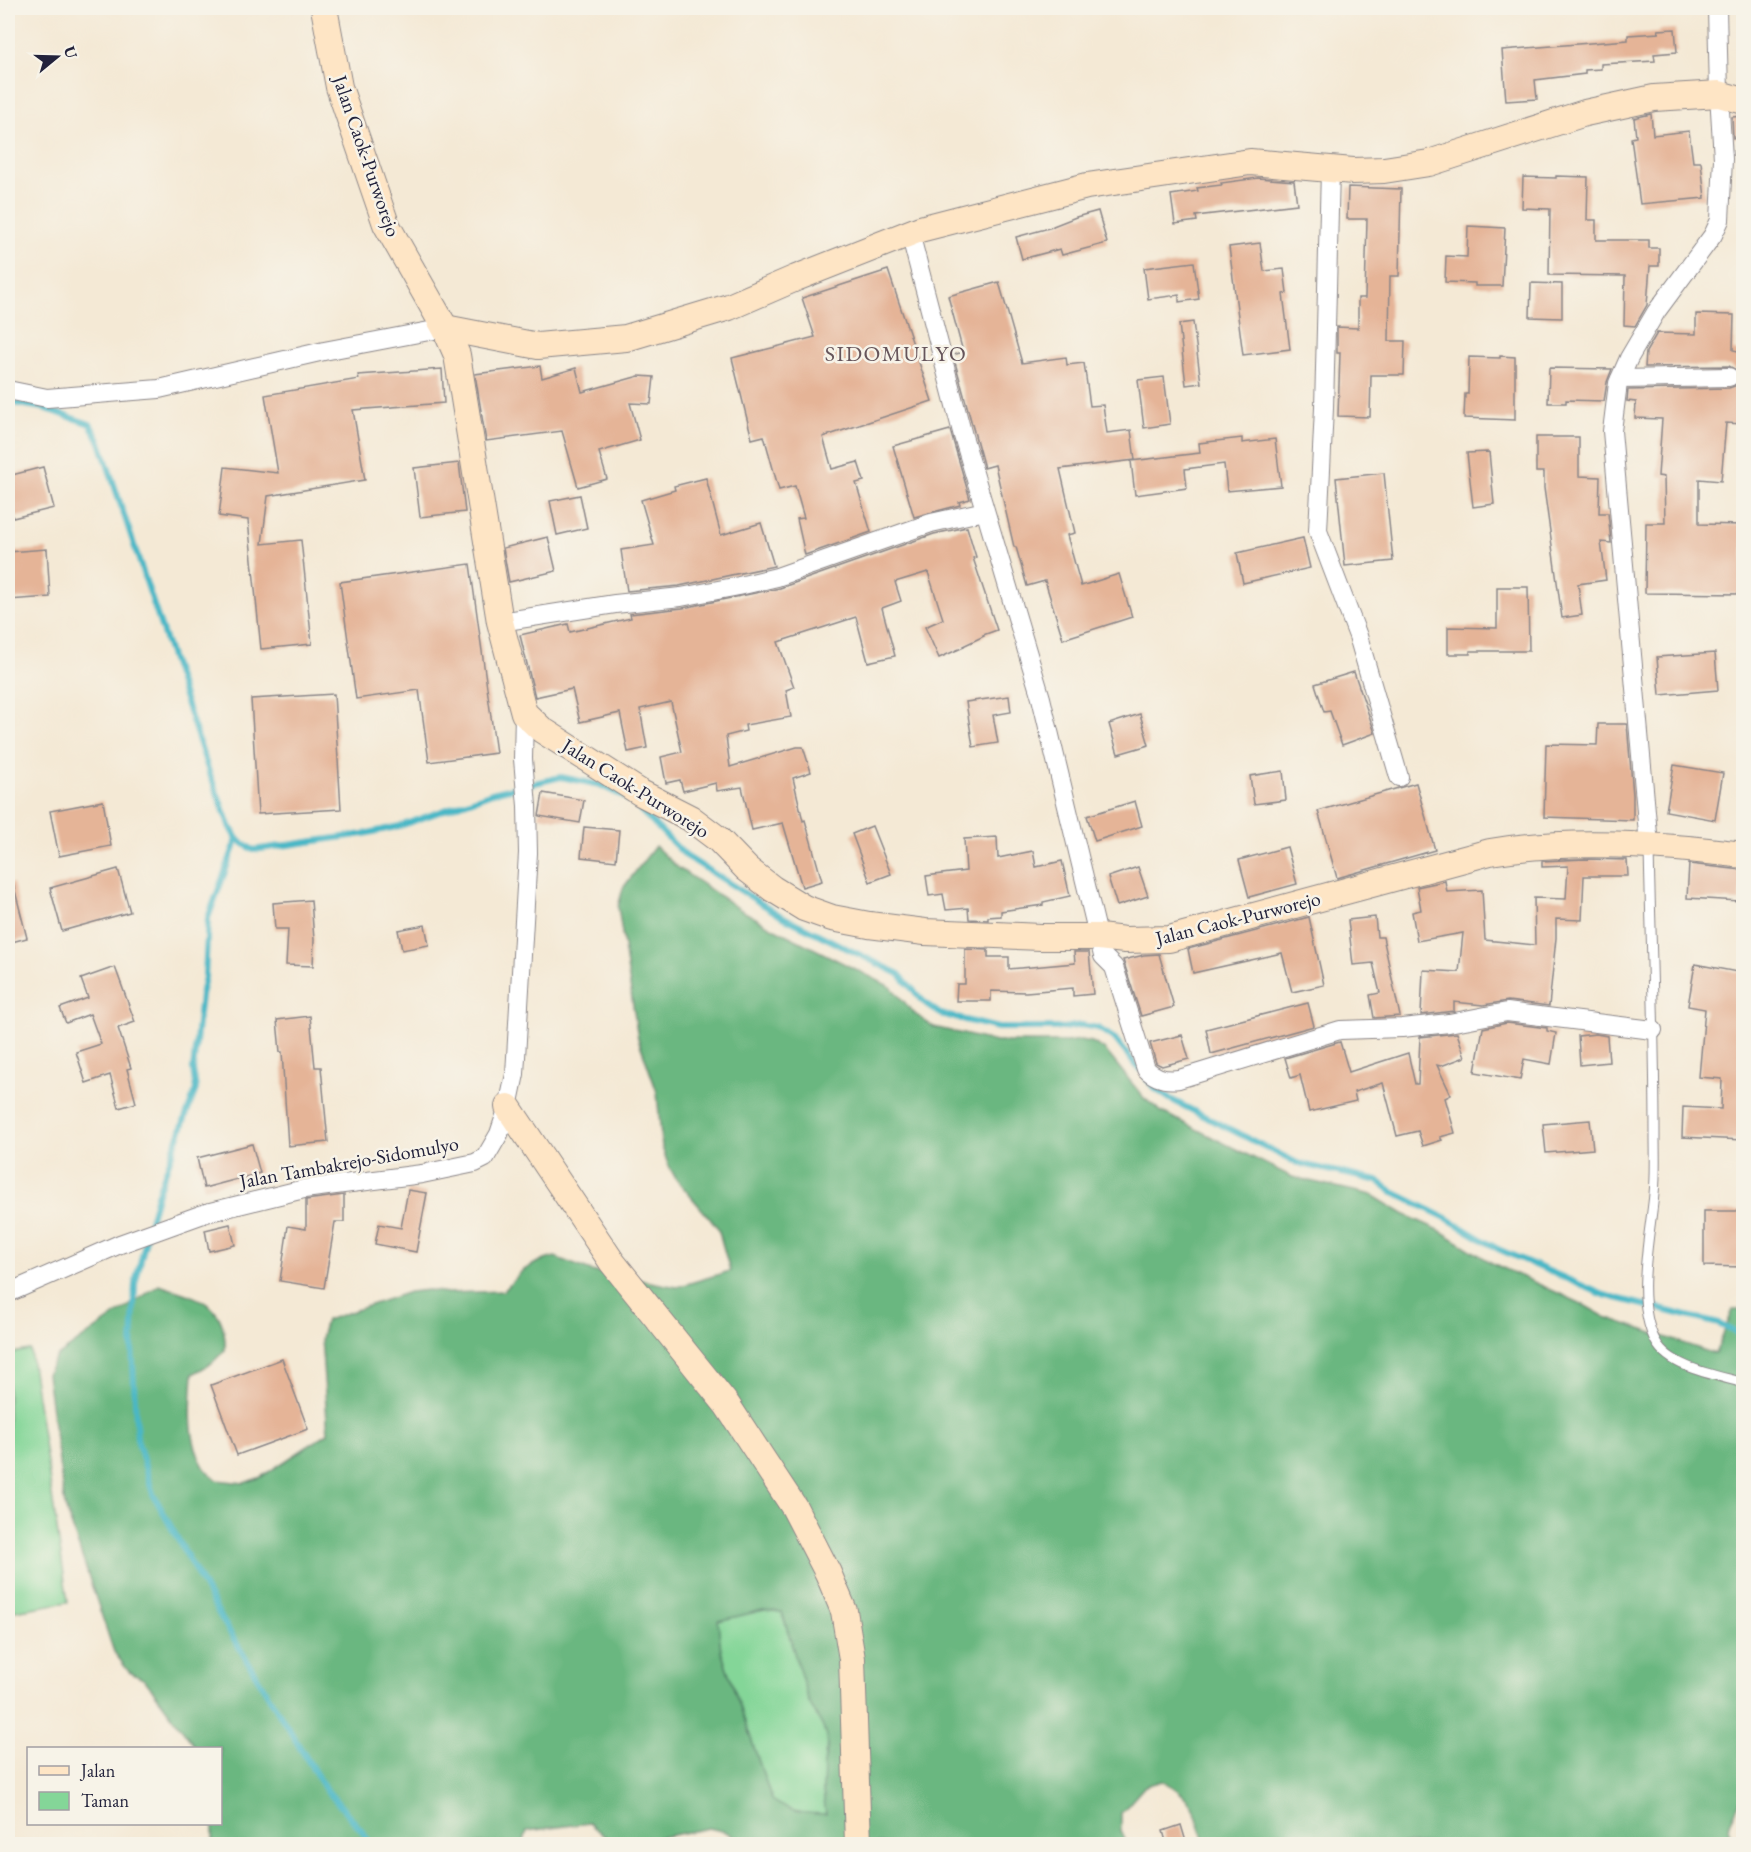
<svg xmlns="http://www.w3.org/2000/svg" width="1751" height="1852" font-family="'EB Garamond',serif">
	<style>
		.green { fill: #84d698; stroke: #537c6a; stroke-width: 1.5 }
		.forest { fill: #6bb780; stroke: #466c5e; stroke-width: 1.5; fill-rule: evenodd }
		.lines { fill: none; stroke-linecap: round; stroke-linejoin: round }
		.stream { stroke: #4ab7c6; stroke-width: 6 }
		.building { fill: #e5b497 }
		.lane-casing { stroke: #8b8688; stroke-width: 11 }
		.street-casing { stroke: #8b8688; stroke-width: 20 }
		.secondary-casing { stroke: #8b8688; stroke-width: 28 }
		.lane { stroke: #fff; stroke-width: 9 }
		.street { stroke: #fff; stroke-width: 18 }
		.secondary { stroke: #fee5c5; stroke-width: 26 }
		.labels { text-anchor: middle; stroke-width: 5; stroke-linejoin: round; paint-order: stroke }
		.street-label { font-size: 20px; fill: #22223b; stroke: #f7f3e8 }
		.quarter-label { font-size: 22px; letter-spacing: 1.5px; fill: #66555b; stroke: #f7f3e8 }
	</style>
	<rect width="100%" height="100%" fill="#f7f3e8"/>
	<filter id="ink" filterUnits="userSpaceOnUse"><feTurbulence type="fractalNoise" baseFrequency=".0167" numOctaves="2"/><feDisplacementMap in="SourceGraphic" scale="12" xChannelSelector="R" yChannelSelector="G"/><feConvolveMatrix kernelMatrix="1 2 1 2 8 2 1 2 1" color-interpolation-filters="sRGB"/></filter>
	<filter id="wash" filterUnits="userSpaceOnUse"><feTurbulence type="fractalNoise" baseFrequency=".008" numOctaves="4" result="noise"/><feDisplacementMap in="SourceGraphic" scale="24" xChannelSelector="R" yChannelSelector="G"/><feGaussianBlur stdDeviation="1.35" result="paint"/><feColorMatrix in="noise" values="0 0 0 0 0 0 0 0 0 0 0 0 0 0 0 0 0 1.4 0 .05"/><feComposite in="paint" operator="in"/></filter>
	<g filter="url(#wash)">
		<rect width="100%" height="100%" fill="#f4e9d5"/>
		<!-- green -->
		<g class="green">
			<path d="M 30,1350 L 68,1602 L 8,1612 L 8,1354 Z"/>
			<path d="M 764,1610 L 782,1612 L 809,1702 L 823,1727 L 829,1744 L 825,1753 L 823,1791 L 826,1814 C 802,1814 793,1814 772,1800 L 721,1651 L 717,1621 Z"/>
		</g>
		<!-- forest -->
		<path class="forest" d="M 655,846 L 677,867 L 741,910 L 775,929 L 891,987 L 915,1014 L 934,1027 L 996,1042 L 1066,1042 L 1081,1040 L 1092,1042 L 1105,1050 L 1144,1098 L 1162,1112 L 1292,1177 L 1372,1195 L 1403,1214 L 1439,1230 L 1492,1263 L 1582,1304 L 1605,1317 L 1715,1354 L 1733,1310 L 1743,1310 L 1744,1793 L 1728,1827 L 1732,1844 L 1204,1844 C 1198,1815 1192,1794 1162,1781 L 1145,1786 L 1121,1813 L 1121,1831 L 1127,1844 L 744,1844 L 726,1832 L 709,1828 L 626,1844 L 614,1844 L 589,1823 L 527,1831 L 523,1844 L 213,1844 L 213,1824 L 220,1824 L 220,1748 L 196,1748 L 145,1680 L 129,1672 L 114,1652 L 65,1506 L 47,1374 L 56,1357 L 159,1285 C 197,1298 227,1301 225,1350 L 212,1363 L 193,1374 C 191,1404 187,1439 204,1467 C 207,1472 213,1476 217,1480 L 244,1483 L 261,1477 L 328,1433 L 321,1338 L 326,1320 L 409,1292 L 428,1290 L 448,1293 L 504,1291 L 522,1271 L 538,1262 L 555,1257 L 591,1271 L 677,1287 L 730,1271 L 718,1228 L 676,1179 L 668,1164 L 662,1147 L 657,1092 L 638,1038 L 618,907 L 623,888 ZM 763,1610 L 782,1612 L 809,1702 L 823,1727 L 828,1744 L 824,1764 L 823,1791 L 826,1814 C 802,1813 793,1814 772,1800 L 721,1651 L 718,1621 Z"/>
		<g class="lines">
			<!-- stream -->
			<g class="stream">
				<path d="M 8,402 L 43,408 L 90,424 L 100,442 L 208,769 L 228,822 L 237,839 L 253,850 L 364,834 L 400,826 L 492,793 L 561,777 L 600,785 L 630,800 L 686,856 L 781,916 L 899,974 L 925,1003 L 940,1014 L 998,1028 L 1064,1028 L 1081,1025 L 1098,1028 L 1115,1039 L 1139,1069"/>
				<path d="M 1147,1079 L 1154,1088 L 1170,1099 L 1297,1163 L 1378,1181 L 1393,1192 L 1446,1218 L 1498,1249 L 1604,1295 L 1719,1324 L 1744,1337"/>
				<path d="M 148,1229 L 157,1195 L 196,1089 L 193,1070 L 201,995 L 205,977 L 208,918 L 237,839"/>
				<path d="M 146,1239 L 135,1284 L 132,1346 L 137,1439 L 153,1494 L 220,1616 L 324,1787 L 363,1832 L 370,1844"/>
			</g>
		</g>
		<g id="blocks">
			<!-- building -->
			<g class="building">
				<path d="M 1675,29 L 1677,52 L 1654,54 L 1655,61 L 1601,64 L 1601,69 L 1585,70 L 1585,74 L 1535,80 L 1537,99 L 1506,101 L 1502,50 L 1628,40 L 1628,35 L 1659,33 L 1658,30 Z"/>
				<path d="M 1651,114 L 1653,135 L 1689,131 L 1693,162 L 1701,162 L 1705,198 L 1640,204 L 1631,138 L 1636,137 L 1634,118 Z"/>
				<path d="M 1743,116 L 1743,137 L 1733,138 L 1732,117 Z"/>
				<path d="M 1556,176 L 1588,177 L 1587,220 L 1596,220 L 1596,240 L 1649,240 L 1649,248 L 1659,248 L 1659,266 L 1650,266 L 1647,305 L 1635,326 L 1624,325 L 1625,276 L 1549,275 L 1550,209 L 1522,208 L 1523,177 L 1556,178 Z"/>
				<path d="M 1258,178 L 1294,181 L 1297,204 L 1196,216 L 1197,221 L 1175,224 L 1171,195 L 1198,191 L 1197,188 L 1222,185 L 1221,183 Z"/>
				<path d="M 1348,187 L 1401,189 L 1399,276 L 1390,276 L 1389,341 L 1405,341 L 1404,375 L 1371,375 L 1370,417 L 1338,416 L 1340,353 L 1337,353 L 1337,327 L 1358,328 L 1358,298 L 1365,298 L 1367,219 L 1347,219 Z"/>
				<path d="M 1098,211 L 1107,243 L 1062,255 L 1060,249 L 1022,259 L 1016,237 L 1053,227 L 1053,226 L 1076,217 Z"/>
				<path d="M 1468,226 L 1505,228 L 1502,286 L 1475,286 L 1475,283 L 1445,282 L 1446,256 L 1467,257 Z"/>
				<path d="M 1260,243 L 1264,271 L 1284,269 L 1287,293 L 1283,294 L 1290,349 L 1243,355 L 1229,247 Z"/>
				<path d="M 1194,262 L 1199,299 L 1179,302 L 1179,295 L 1148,299 L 1144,268 Z"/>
				<path d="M 888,270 L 932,401 L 823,437 L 832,469 L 858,462 L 864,481 L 856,483 L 871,532 L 805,555 L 797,519 L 804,518 L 795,486 L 779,490 L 764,436 L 752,439 L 732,358 L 815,337 L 802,298 Z"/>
				<path d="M 999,282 L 1022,363 L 1066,357 L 1067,365 L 1084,363 L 1090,406 L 1103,405 L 1107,433 L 1131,430 L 1135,460 L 1060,469 L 1075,533 L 1067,535 L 1081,586 L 1119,574 L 1132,617 L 1063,639 L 1045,581 L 1027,586 L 1016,547 L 1014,547 L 995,465 L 984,468 L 953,355 L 963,352 L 948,296 Z"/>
				<path d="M 1531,283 L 1562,284 L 1562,318 L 1530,317 Z"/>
				<path d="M 1696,314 L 1734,315 L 1733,350 L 1743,352 L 1743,424 L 1726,423 L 1721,481 L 1699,479 L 1699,524 L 1743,525 L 1743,594 L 1645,593 L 1646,523 L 1665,523 L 1664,477 L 1658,476 L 1662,419 L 1635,418 L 1636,402 L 1627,401 L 1628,390 L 1729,388 L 1735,386 L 1740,377 L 1738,371 L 1729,366 L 1645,367 L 1646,352 L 1657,333 L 1696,334 Z"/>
				<path d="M 1193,322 L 1201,383 L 1186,385 L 1179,324 Z"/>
				<path d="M 1500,356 L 1515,357 L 1515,420 L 1464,418 L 1465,394 L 1468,394 L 1469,357 L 1500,358 Z"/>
				<path d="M 540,366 L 542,378 L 576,368 L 582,392 L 639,376 L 654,377 L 651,404 L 630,403 L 640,440 L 599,452 L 607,479 L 578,487 L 562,431 L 486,441 L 475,374 Z"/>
				<path d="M 1549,368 L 1612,369 L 1607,382 L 1604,401 L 1566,400 L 1566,403 L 1548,403 Z"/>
				<path d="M 442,369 L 444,403 L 353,410 L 365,480 L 268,496 L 262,544 L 301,540 L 312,644 L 261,649 L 248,520 L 219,516 L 225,467 L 278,473 L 265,395 L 359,379 L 358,375 Z"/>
				<path d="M 1164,377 L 1170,424 L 1144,428 L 1138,380 Z"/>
				<path d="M 950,430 L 970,499 L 959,502 L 960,505 L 914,517 L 893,446 Z"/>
				<path d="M 1536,437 L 1579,437 L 1579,476 L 1600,477 L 1599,513 L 1608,513 L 1611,543 L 1601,542 L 1606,580 L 1578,584 L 1582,615 L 1562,618 L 1544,488 L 1544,472 L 1536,472 Z"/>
				<path d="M 1242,438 L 1242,443 L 1275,439 L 1281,486 L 1227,491 L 1224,464 L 1185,469 L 1187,488 L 1135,495 L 1131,461 L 1200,453 L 1199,443 Z"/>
				<path d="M 1489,452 L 1494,504 L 1473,507 L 1467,453 Z"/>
				<path d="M 459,463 L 465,512 L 420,517 L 414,468 Z"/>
				<path d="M 43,467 L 54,508 L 13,518 L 8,498 L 8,476 Z"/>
				<path d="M 1384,473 L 1393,561 L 1345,566 L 1336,478 Z"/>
				<path d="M 706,478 L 721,535 L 761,523 L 774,566 L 679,586 L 627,591 L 621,550 L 654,545 L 641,500 L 675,490 L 674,486 Z"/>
				<path d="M 580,495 L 587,528 L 557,535 L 550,501 Z"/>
				<path d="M 967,527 L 976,557 L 973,558 L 997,630 L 983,635 L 984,636 L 963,646 L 964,647 L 939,658 L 925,627 L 943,619 L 928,572 L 895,582 L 901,601 L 882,608 L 895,656 L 868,662 L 856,617 L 778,642 L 794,687 L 786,690 L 791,717 L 745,725 L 746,731 L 726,736 L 730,767 L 797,747 L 803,747 L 811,772 L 793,778 L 803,821 L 805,820 L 822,881 L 802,887 L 783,823 L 752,830 L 742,787 L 717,791 L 716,783 L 683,791 L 680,780 L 666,783 L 661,757 L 682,752 L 671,702 L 640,709 L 647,748 L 628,752 L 620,713 L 580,722 L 572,689 L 535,697 L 520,635 L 568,624 L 570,632 L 631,618 L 630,614 L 683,608 L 780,588 L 934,534 Z"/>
				<path d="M 548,537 L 556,571 L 509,582 L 503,548 Z"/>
				<path d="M 1303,538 L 1310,568 L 1243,583 L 1237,553 Z"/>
				<path d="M 47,549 L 50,597 L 8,600 L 8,552 Z"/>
				<path d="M 470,564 L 496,753 L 429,762 L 419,690 L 356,699 L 340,582 Z"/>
				<path d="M 1497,587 L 1528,587 L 1529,651 L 1470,651 L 1470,654 L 1448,654 L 1448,627 L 1497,628 Z"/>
				<path d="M 1715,653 L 1718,690 L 1660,695 L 1657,657 Z"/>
				<path d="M 1354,672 L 1375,733 L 1342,745 L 1330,711 L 1324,712 L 1315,684 Z"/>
				<path d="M 334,694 L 341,809 L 258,814 L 251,699 Z"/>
				<path d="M 1009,696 L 1011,712 L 993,715 L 998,743 L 973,747 L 966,702 Z"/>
				<path d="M 1140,714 L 1149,745 L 1118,754 L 1109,724 Z"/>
				<path d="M 1598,724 L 1627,724 L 1633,795 L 1633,820 L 1544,817 L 1546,744 L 1597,745 Z"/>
				<path d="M 1674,765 L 1723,773 L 1715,820 L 1666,811 Z"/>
				<path d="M 1283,771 L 1286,800 L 1254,804 L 1250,776 Z"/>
				<path d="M 1416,783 L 1435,850 L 1337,878 L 1318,811 Z"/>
				<path d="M 543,793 L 584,800 L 580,823 L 539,816 Z"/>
				<path d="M 103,801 L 111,846 L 59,856 L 50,811 Z"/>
				<path d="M 1135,801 L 1142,826 L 1095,841 L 1087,816 Z"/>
				<path d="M 872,826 L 891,874 L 870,882 L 852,834 Z"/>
				<path d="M 584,827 L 619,830 L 616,861 L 581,857 Z"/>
				<path d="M 997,837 L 998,858 L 1033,851 L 1036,867 L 1062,861 L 1070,896 L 1043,902 L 1043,905 L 1001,911 L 1001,916 L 988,917 L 988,920 L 969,919 L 968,908 L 946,910 L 943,894 L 929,896 L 926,876 L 966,871 L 964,839 Z"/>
				<path d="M 1287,847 L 1297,884 L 1249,897 L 1239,860 Z"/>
				<path d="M 1585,859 L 1627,860 L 1628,876 L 1584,876 L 1582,920 L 1556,919 L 1556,938 L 1549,1006 L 1508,1001 L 1483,1005 L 1454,1002 L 1454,1011 L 1421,1015 L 1423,970 L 1459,972 L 1463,933 L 1417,941 L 1412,912 L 1421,910 L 1417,887 L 1445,881 L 1447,892 L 1482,890 L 1485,940 L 1535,945 L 1534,898 L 1566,899 L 1568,866 L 1542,867 L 1542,861 Z"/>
				<path d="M 1689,864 L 1742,870 L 1740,901 L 1687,898 Z"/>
				<path d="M 1138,867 L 1148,896 L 1117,906 L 1108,877 Z"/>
				<path d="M 118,869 L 130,912 L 62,931 L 50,888 Z"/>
				<path d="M 13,883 L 27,938 L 8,943 L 8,884 Z"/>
				<path d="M 311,900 L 314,940 L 313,966 L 286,965 L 288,929 L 275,929 L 273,903 Z"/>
				<path d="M 1309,917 L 1324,985 L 1292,992 L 1282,953 L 1193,973 L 1188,949 Z"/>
				<path d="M 1375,917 L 1377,937 L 1383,937 L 1400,1016 L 1374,1018 L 1370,995 L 1380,993 L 1373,963 L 1353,965 L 1348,920 Z"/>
				<path d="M 425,925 L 429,945 L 402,950 L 398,930 Z"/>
				<path d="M 965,949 L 988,950 L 988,957 L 1009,957 L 1009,969 L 1075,963 L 1074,952 L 1089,952 L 1093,994 L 1073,996 L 1073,988 L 1026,992 L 991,991 L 991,1001 L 956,1001 L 957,984 L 965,984 Z"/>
				<path d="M 1159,954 L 1174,1007 L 1141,1016 L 1123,960 L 1144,955 Z"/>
				<path d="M 1695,964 L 1743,973 L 1743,1140 L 1682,1137 L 1683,1107 L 1721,1109 L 1722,1079 L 1699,1077 L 1705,1009 L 1688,1006 Z"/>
				<path d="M 115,967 L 135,1022 L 118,1028 L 131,1068 L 127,1069 L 136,1103 L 119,1108 L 110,1075 L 86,1083 L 76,1052 L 101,1044 L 90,1014 L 66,1023 L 60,1008 L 88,998 L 81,979 Z"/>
				<path d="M 1308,1003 L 1314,1026 L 1211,1054 L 1206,1029 Z"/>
				<path d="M 310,1016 L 315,1067 L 321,1067 L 328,1142 L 288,1146 L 282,1052 L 280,1052 L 277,1020 Z"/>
				<path d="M 1507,1023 L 1547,1028 L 1547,1031 L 1556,1033 L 1551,1064 L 1524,1059 L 1520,1080 L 1475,1072 L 1483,1028 Z"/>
				<path d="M 1457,1033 L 1465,1057 L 1441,1066 L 1437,1065 L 1451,1095 L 1445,1098 L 1455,1133 L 1440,1137 L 1442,1140 L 1423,1146 L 1418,1131 L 1397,1136 L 1383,1083 L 1354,1092 L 1356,1101 L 1309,1112 L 1300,1075 L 1291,1078 L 1285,1058 L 1340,1042 L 1349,1072 L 1408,1053 L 1415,1084 L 1418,1084 L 1420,1037 Z"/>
				<path d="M 1596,1034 L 1607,1036 L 1609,1062 L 1580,1065 L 1578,1036 Z"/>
				<path d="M 1182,1035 L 1189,1059 L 1162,1066 L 1156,1063 L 1150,1043 Z"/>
				<path d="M 1590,1120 L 1593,1149 L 1546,1153 L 1543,1124 Z"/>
				<path d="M 252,1144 L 260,1173 L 204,1188 L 197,1158 Z"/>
				<path d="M 408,1190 L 427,1193 L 416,1252 L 375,1244 L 379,1224 L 401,1228 Z"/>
				<path d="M 344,1195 L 344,1222 L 335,1222 L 324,1288 L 280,1281 L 288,1226 L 306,1229 L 306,1200 Z"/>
				<path d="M 1704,1211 L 1743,1211 L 1743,1267 L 1704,1266 Z"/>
				<path d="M 230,1224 L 235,1245 L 209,1251 L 205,1230 Z"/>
				<path d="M 282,1359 L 308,1429 L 237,1455 L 211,1385 Z"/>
				<path d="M 1181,1825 L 1187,1845 L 1167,1845 L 1163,1831 Z"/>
			</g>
		</g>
	</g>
	<g filter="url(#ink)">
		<use href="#blocks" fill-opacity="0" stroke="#8b8688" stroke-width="1.5"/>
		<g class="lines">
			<!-- lane casing -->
			<g class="lane-casing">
				<path id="lane" d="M 1649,849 C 1651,944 1655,1039 1655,1135 C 1655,1154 1656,1174 1654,1194 C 1650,1237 1634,1302 1656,1342 C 1670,1368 1716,1375 1744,1383"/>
			</g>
			<!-- street casing -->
			<g class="street-casing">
				<g id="street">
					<path d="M 1330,170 L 1324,408 L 1318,531 L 1358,636 L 1399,777"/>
					<path d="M 910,233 L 963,436 L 1041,698 L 1103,956 L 1114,967 L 1146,1069 C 1155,1078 1166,1081 1179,1079 L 1340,1030 L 1402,1028 L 1449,1023 L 1507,1012 L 1653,1030"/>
					<path d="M 1620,379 L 1729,377"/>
					<path d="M 8,390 L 47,398 L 159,389 L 324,351 L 445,328"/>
					<path d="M 500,622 L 615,604 L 681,597 L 739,586 L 777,577 L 931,523 L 985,511"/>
					<path d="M 1649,845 L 1612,431 L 1618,383 L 1629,358 L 1656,312 L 1713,235 L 1720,220 L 1723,159 L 1719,94 L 1717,8"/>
					<path d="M 8,1293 L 120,1244 L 206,1213 L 304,1189 L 422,1174 L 475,1163 L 485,1158 L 499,1134 L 508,1107 L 515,1074 L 528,853 L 527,806 L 523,759 L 524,713"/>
				</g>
			</g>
			<!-- secondary casing -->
			<g class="secondary-casing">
				<g id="secondary">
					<path d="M 324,8 L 339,87 L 386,224 L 445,328 L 457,355 L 500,622 L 524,713 L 542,730 L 641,793 L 690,818 L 718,839 L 747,869 L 773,889 L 804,908 L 832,918 L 869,925 L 925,932 L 1041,937 L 1099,937 L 1125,940 L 1169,939 L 1490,852 C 1574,838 1660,845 1744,855"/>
					<path d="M 445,328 L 538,346 L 626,338 L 729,307 L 796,278 L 920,229 L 1087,186 L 1250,162 L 1353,171 L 1384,170 L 1429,163 L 1585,113 L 1654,98 L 1719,94 L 1744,101"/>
					<path d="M 508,1107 L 612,1262 L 727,1405 L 794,1507 L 828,1573 L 844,1611 L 852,1659 L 858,1844"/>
				</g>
			</g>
			<!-- lane -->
			<use href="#lane" class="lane"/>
			<!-- street -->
			<use href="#street" class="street"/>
			<!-- secondary -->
			<use href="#secondary" class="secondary"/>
		</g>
	</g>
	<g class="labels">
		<!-- street labels -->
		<g class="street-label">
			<text transform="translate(367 156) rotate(71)" y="7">Jalan Caok-Purworejo</text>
			<text transform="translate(636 788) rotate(32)" y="7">Jalan Caok-Purworejo</text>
			<text transform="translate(1238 918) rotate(-14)" y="7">Jalan Caok-Purworejo</text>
			<text transform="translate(349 1162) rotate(-10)" y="7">Jalan Tambakrejo-Sidomulyo</text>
		</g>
		<!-- quarter labels -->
		<g class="quarter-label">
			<text x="896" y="361">SIDOMULYO</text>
		</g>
	</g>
	<!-- margin -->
	<rect width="1751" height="1852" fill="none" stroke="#f7f3e8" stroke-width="30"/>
	<!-- legend -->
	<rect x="27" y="1747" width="195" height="78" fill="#f7f3e8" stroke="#a29fa3" stroke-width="1.5"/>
	<rect x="39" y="1766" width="30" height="9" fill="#fee5c5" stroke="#a29fa3" stroke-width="1.5"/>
	<text x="81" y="1777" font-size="18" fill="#22223b">Jalan</text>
	<rect x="39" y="1792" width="30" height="18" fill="#84d698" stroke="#a29fa3" stroke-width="1.5"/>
	<text x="81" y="1807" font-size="18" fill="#22223b">Taman</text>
	<!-- north arrow -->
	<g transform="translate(57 57) rotate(71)" stroke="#f7f3e8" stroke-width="4.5" paint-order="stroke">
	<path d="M0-4.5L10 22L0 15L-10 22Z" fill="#22223b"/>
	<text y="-9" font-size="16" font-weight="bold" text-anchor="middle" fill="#22223b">U</text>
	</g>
</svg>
